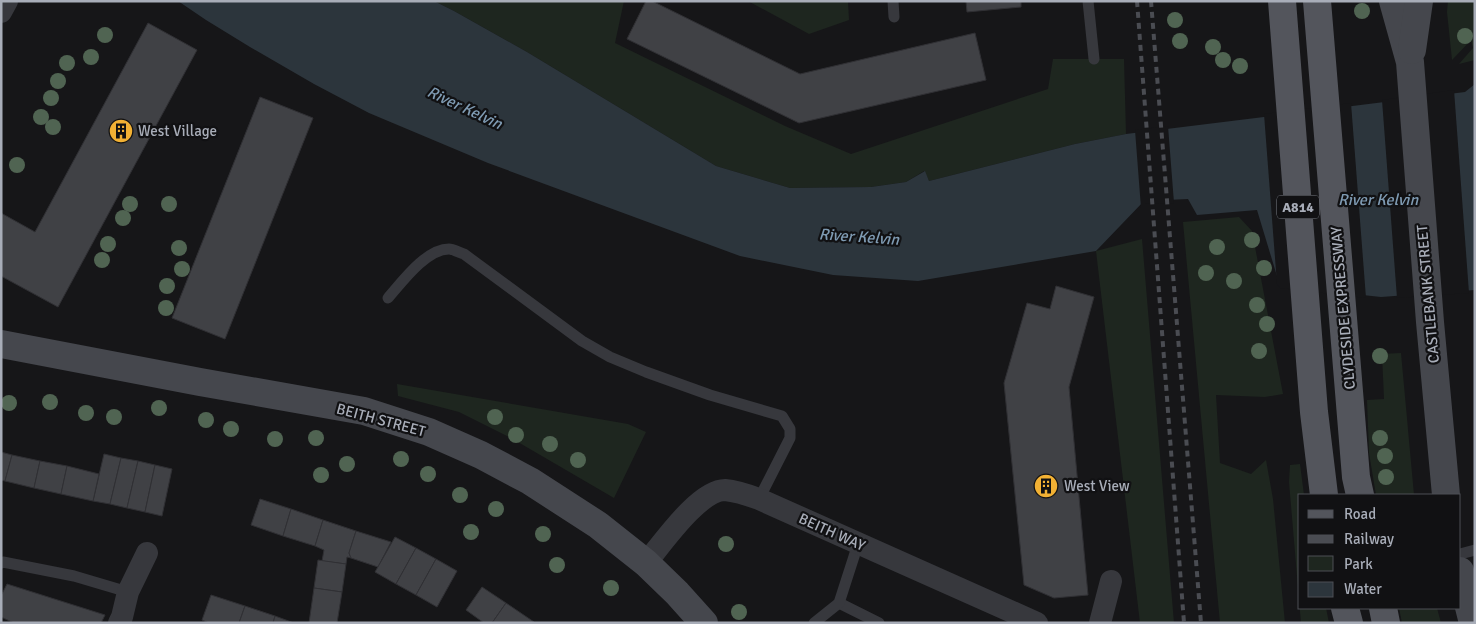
<svg xmlns="http://www.w3.org/2000/svg" width="1476" height="624" font-family="Signika,sans-serif">
	<style>
		.green { fill: #1e261f }
		.water { fill: #2c353c }
		.pier { fill: #161618 }
		.building { fill: #404145; stroke: #303034 }
		.lines { fill: none; stroke-linecap: round; stroke-linejoin: round }
		.lane { stroke: #37383d; stroke-width: 11 }
		.street { stroke: #37383d; stroke-width: 22 }
		.secondary { stroke: #45474d; stroke-width: 28 }
		.primary { stroke: #53555c; stroke-width: 28 }
		.rail { stroke: #4a4c52; stroke-width: 4; stroke-dasharray: 6 5; stroke-linecap: butt }
		.tree { fill: #506452 }
		.labels { text-anchor: middle; stroke-width: 4.5; stroke-linejoin: round; paint-order: stroke }
		.shield { fill: #111113; stroke: #7b7e86; stroke-width: 1 }
		.shield-label { font-size: 14px; font-weight: bold; fill: #a8adb8 }
		.poi-label { font-size: 15px; fill: #a8adb8; stroke: #111113; text-anchor: start }
		.street-label { font-size: 15px; fill: #a8adb8; stroke: #111113 }
		.water-label { font-size: 16px; font-style: italic; fill: #7f9bb3; stroke: #111113 }
	</style>
	<rect width="100%" height="100%" fill="#161618"/>
	<!-- green -->
	<g class="green">
		<path d="M 434,1 L 624,1 L 615,43 L 785,126 L 851,154 L 1048,89 L 1053,59 L 1124,59 L 1126,134 L 1075,144 L 929,181 L 924,171 L 906,182 L 871,187 L 790,188 L 716,166 L 527,52 L 454,11 Z"/>
		<path d="M 748,1 L 848,1 L 849,20 L 809,34 Z"/>
		<path d="M 1448,1 L 1475,1 L 1475,60 L 1459,64 L 1473,48 L 1471,40 L 1452,60 L 1447,12 Z"/>
		<path d="M 1239,217 L 1252,231 L 1283,394 L 1265,397 L 1216,395 L 1220,463 L 1251,474 L 1266,460 L 1273,499 L 1285,623 L 1220,623 L 1183,222 Z"/>
		<path d="M 1142,239 L 1174,623 L 1140,623 L 1096,251 Z"/>
		<path d="M 1401,353 L 1414,495 L 1376,495 L 1369,453 L 1367,400 L 1384,399 L 1382,354 Z"/>
		<path d="M 397,384 L 628,424 L 646,432 L 614,498 L 511,438 L 459,412 L 398,396 Z"/>
		<path d="M 1300,464 L 1304,495 L 1300,495 L 1300,608 L 1326,608 L 1329,623 L 1301,623 L 1289,482 L 1290,465 Z"/>
		<path d="M 1399,608 L 1437,608 L 1441,623 L 1402,623 Z"/>
	</g>
	<!-- water -->
	<path class="water" d="M 178,1 L 434,1 L 454,11 L 527,52 L 716,166 L 790,188 L 871,187 L 906,182 L 925,171 L 929,181 L 1075,144 L 1126,134 L 1465,92 L 1475,84 L 1475,290 L 1381,297 L 1280,286 L 1257,210 L 1197,215 L 1188,199 L 1144,201 L 1096,251 L 918,281 L 833,275 L 740,256 L 488,163 L 369,113 L 314,84 L 250,47 L 206,20 Z"/>
	<!-- pier -->
	<g class="pier">
		<path d="M 1454,90 L 1469,293 L 1397,298 L 1382,100 Z"/>
		<path d="M 1351,103 L 1366,298 L 1280,288 L 1277,284 L 1264,114 Z"/>
		<path d="M 1168,126 L 1174,203 L 1145,204 L 1141,208 L 1135,130 Z"/>
	</g>
	<!-- building -->
	<g class="building">
		<path d="M 646,1 L 652,1 L 800,74 L 975,33 L 986,80 L 799,123 L 627,39 Z"/>
		<path d="M 966,1 L 1021,1 L 1021,7 L 967,12 Z"/>
		<path d="M 148,23 L 197,50 L 58,307 L 1,276 L 1,213 L 35,232 Z"/>
		<path d="M 260,97 L 313,118 L 225,339 L 172,318 Z"/>
		<path d="M 1056,286 L 1094,297 L 1069,387 L 1088,595 L 1054,598 L 1024,585 L 1004,383 L 1027,303 L 1050,309 Z"/>
		<path d="M 1,452 L 12,455 L 5,481 L 1,480 Z"/>
		<path d="M 104,454 L 121,458 L 110,504 L 93,501 Z"/>
		<path d="M 12,455 L 40,461 L 34,488 L 5,481 Z"/>
		<path d="M 121,458 L 138,461 L 127,508 L 110,504 Z"/>
		<path d="M 40,461 L 67,466 L 61,494 L 34,488 Z"/>
		<path d="M 138,461 L 155,465 L 145,512 L 127,508 Z"/>
		<path d="M 155,465 L 172,469 L 162,516 L 145,512 Z"/>
		<path d="M 67,466 L 99,474 L 93,501 L 61,494 Z"/>
		<path d="M 260,499 L 291,509 L 283,536 L 251,525 Z"/>
		<path d="M 291,509 L 323,520 L 315,546 L 283,536 Z"/>
		<path d="M 323,520 L 356,531 L 349,553 L 351,558 L 347,557 L 346,564 L 322,561 L 324,550 L 315,546 Z"/>
		<path d="M 356,531 L 391,542 L 378,567 L 351,558 L 349,553 Z"/>
		<path d="M 395,537 L 416,548 L 396,584 L 375,572 Z"/>
		<path d="M 416,548 L 436,559 L 416,595 L 396,584 Z"/>
		<path d="M 436,559 L 457,571 L 437,607 L 416,595 Z"/>
		<path d="M 318,560 L 346,564 L 342,592 L 314,588 Z"/>
		<path d="M 7,584 L 105,615 L 101,623 L 14,623 L 1,617 L 1,596 Z"/>
		<path d="M 482,587 L 506,603 L 492,623 L 484,623 L 466,610 Z"/>
		<path d="M 314,588 L 342,592 L 337,623 L 309,623 Z"/>
		<path d="M 211,595 L 245,606 L 239,623 L 209,623 L 202,620 Z"/>
		<path d="M 506,603 L 534,622 L 534,623 L 492,623 Z"/>
		<path d="M 245,606 L 275,616 L 273,623 L 239,623 Z"/>
		<path d="M 275,616 L 294,623 L 273,623 Z"/>
	</g>
	<g class="lines">
		<!-- lane -->
		<g class="lane">
			<path d="M 893,1 L 894,17"/>
			<path d="M 1088,1 L 1094,59"/>
			<path d="M 388,298 C 402,282 426,249 449,249 C 453,249 460,253 464,254 L 582,341 L 610,357 L 646,372 L 710,395 L 782,416 L 790,429 L 790,438 L 759,499"/>
			<path d="M 1460,554 L 1475,550"/>
			<path d="M 1,563 L 3,562 L 74,576 L 128,592"/>
			<path d="M 839,603 L 879,623"/>
			<path d="M 814,623 L 839,603 L 858,544"/>
		</g>
		<!-- street -->
		<g class="street">
			<path d="M 1,12 L 7,1"/>
			<path d="M 646,563 C 662,544 699,490 725,490 C 736,491 748,495 759,499 L 1037,623"/>
			<path d="M 119,623 L 122,617 L 128,592 L 147,553"/>
			<path d="M 1100,623 L 1111,581"/>
		</g>
		<!-- secondary -->
		<g class="secondary">
			<path d="M 1393,1 L 1410,62 L 1430,322 L 1446,495"/>
			<path d="M 1412,50 L 1419,1"/>
			<path d="M 1,344 L 200,382 L 364,411 L 429,432 L 481,455 L 530,481 L 598,525 L 646,563 L 677,593 L 704,623"/>
			<path d="M 1460,571 L 1473,623"/>
		</g>
		<!-- primary -->
		<g class="primary">
			<path d="M 1282,1 L 1314,412 L 1324,495"/>
			<path d="M 1317,1 L 1356,477 L 1360,495"/>
			<path d="M 1345,608 L 1349,623"/>
			<path d="M 1383,608 L 1386,623"/>
		</g>
		<!-- rail -->
		<g class="rail">
			<path d="M 1137,1 L 1184,623"/>
			<path d="M 1151,1 L 1201,623"/>
		</g>
	</g>
	<!-- trees -->
	<g class="tree">
		<circle cx="1362" cy="11" r="8"/>
		<circle cx="1175" cy="20" r="8"/>
		<circle cx="105" cy="35" r="8"/>
		<circle cx="1465" cy="36" r="8"/>
		<circle cx="1180" cy="41" r="8"/>
		<circle cx="1213" cy="47" r="8"/>
		<circle cx="91" cy="57" r="8"/>
		<circle cx="1223" cy="60" r="8"/>
		<circle cx="67" cy="63" r="8"/>
		<circle cx="1240" cy="66" r="8"/>
		<circle cx="58" cy="81" r="8"/>
		<circle cx="51" cy="98" r="8"/>
		<circle cx="41" cy="117" r="8"/>
		<circle cx="53" cy="127" r="8"/>
		<circle cx="17" cy="165" r="8"/>
		<circle cx="130" cy="204" r="8"/>
		<circle cx="169" cy="204" r="8"/>
		<circle cx="123" cy="218" r="8"/>
		<circle cx="1252" cy="240" r="8"/>
		<circle cx="108" cy="244" r="8"/>
		<circle cx="1217" cy="247" r="8"/>
		<circle cx="179" cy="248" r="8"/>
		<circle cx="102" cy="260" r="8"/>
		<circle cx="1264" cy="268" r="8"/>
		<circle cx="182" cy="269" r="8"/>
		<circle cx="1206" cy="273" r="8"/>
		<circle cx="1234" cy="281" r="8"/>
		<circle cx="167" cy="286" r="8"/>
		<circle cx="1257" cy="305" r="8"/>
		<circle cx="166" cy="308" r="8"/>
		<circle cx="1267" cy="324" r="8"/>
		<circle cx="1259" cy="351" r="8"/>
		<circle cx="1380" cy="356" r="8"/>
		<circle cx="50" cy="402" r="8"/>
		<circle cx="9" cy="403" r="8"/>
		<circle cx="159" cy="408" r="8"/>
		<circle cx="86" cy="413" r="8"/>
		<circle cx="114" cy="417" r="8"/>
		<circle cx="495" cy="417" r="8"/>
		<circle cx="206" cy="420" r="8"/>
		<circle cx="231" cy="429" r="8"/>
		<circle cx="516" cy="435" r="8"/>
		<circle cx="316" cy="438" r="8"/>
		<circle cx="1380" cy="438" r="8"/>
		<circle cx="275" cy="439" r="8"/>
		<circle cx="550" cy="444" r="8"/>
		<circle cx="1385" cy="456" r="8"/>
		<circle cx="401" cy="459" r="8"/>
		<circle cx="578" cy="460" r="8"/>
		<circle cx="347" cy="464" r="8"/>
		<circle cx="428" cy="474" r="8"/>
		<circle cx="321" cy="475" r="8"/>
		<circle cx="1386" cy="477" r="8"/>
		<circle cx="460" cy="495" r="8"/>
		<circle cx="496" cy="509" r="8"/>
		<circle cx="471" cy="532" r="8"/>
		<circle cx="543" cy="534" r="8"/>
		<circle cx="726" cy="544" r="8"/>
		<circle cx="557" cy="565" r="8"/>
		<circle cx="611" cy="588" r="8"/>
		<circle cx="739" cy="612" r="8"/>
	</g>
	<!-- icons -->
	<defs>
		<g id="building-disc" transform="scale(1.25)"><circle r="9.5" fill="#f2b134" stroke="#111113"/><path d="M-4-6H4V6H1V3H-1V6H-4ZM-2.5-4.3h1.7v1.8h-1.7ZM.8-4.3h1.7v1.8H.8ZM-2.5-1h1.7V.8h-1.7ZM.8-1h1.7V.8H.8Z" fill="#111"/></g>
	</defs>
	<g fill-rule="evenodd">
		<use href="#building-disc" x="121" y="131"/>
		<use href="#building-disc" x="1046" y="486"/>
	</g>
	<g class="labels">
		<!-- shield labels -->
		<rect class="shield" x="1277" y="195.5" width="42" height="23" rx="4"/>
		<g class="shield-label">
			<text x="1298" y="212">A814</text>
		</g>
		<!-- poi labels -->
		<g class="poi-label">
			<text x="138" y="136">West Village</text>
			<text x="1064" y="491">West View</text>
		</g>
		<!-- street labels -->
		<g class="street-label">
			<text transform="translate(1428 294) rotate(-95)" y="5">CASTLEBANK STREET</text>
			<text transform="translate(1343 308) rotate(-95)" y="5">CLYDESIDE EXPRESSWAY</text>
			<text transform="translate(381 420) rotate(15)" y="5">BEITH STREET</text>
			<text transform="translate(832 532) rotate(24)" y="5">BEITH WAY</text>
		</g>
		<!-- water labels -->
		<g class="water-label">
			<text transform="translate(465 107) rotate(25)" y="6">River Kelvin</text>
			<text x="1378" y="205">River Kelvin</text>
			<text transform="translate(859 236) rotate(4)" y="6">River Kelvin</text>
		</g>
	</g>
	<!-- border -->
	<rect width="1476" height="624" fill="none" stroke="#a8adb8" stroke-width="5"/>
	<!-- legend -->
	<rect x="1298" y="494" width="162" height="115" fill="#111113" stroke="#4d4f55"/>
	<rect x="1308" y="510" width="25" height="8" fill="#53555c" stroke="#4d4f55"/>
	<text x="1344" y="519" font-size="15" fill="#a8adb8">Road</text>
	<rect x="1308" y="535" width="25" height="8" fill="#4a4c52" stroke="#4d4f55"/>
	<text x="1344" y="544" font-size="15" fill="#a8adb8">Railway</text>
	<rect x="1308" y="556" width="25" height="15" fill="#1e261f" stroke="#4d4f55"/>
	<text x="1344" y="569" font-size="15" fill="#a8adb8">Park</text>
	<rect x="1308" y="582" width="25" height="15" fill="#2c353c" stroke="#4d4f55"/>
	<text x="1344" y="594" font-size="15" fill="#a8adb8">Water</text>
</svg>
